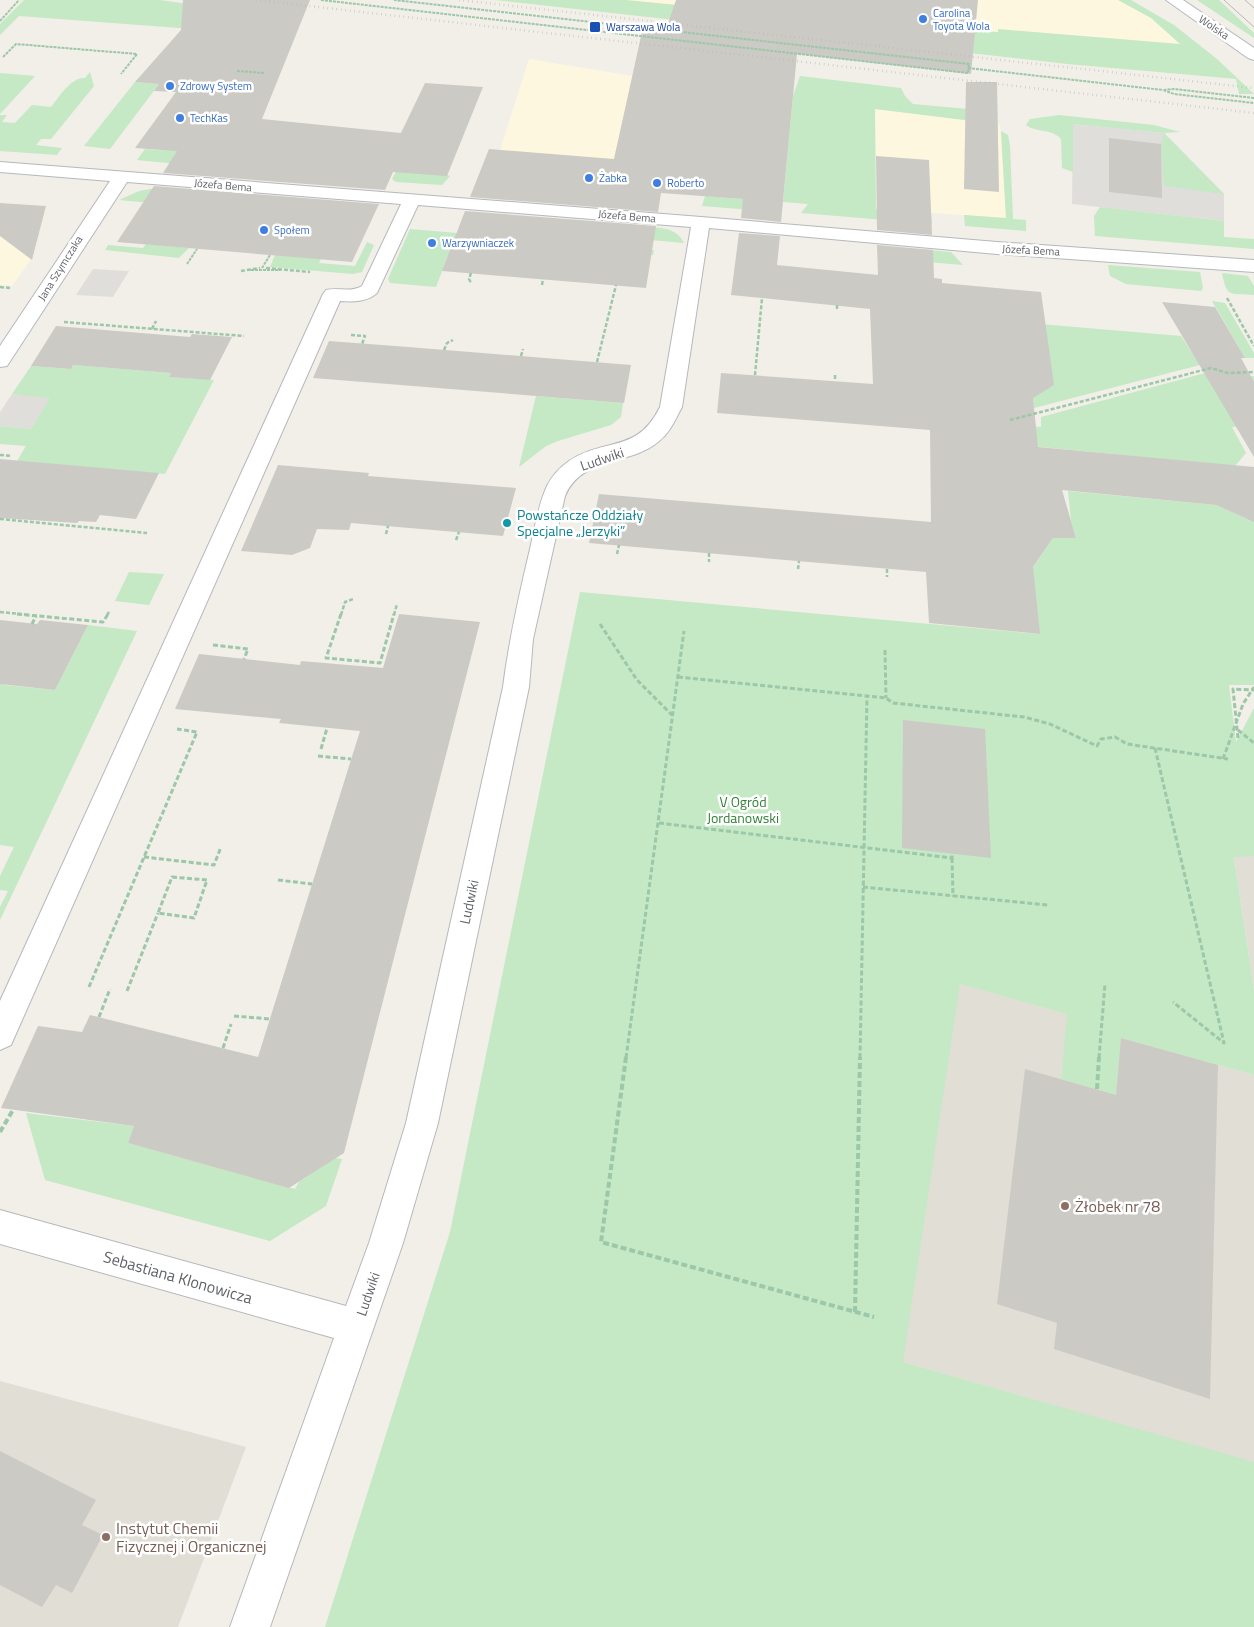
<svg xmlns="http://www.w3.org/2000/svg" width="1254" height="1627" font-family="'Titillium Web',sans-serif">
	<style>
		.commercial { fill: #fef7e0 }
		.industrial { fill: #e0deda }
		.education { fill: #e1ded6 }
		.green { fill: #c5e8c5 }
		.building { fill: #cccac5 }
		.lines { fill: none; stroke-linecap: round; stroke-linejoin: round }
		.street-casing { stroke: #b5b8bc; stroke-width: 2 }
		.secondary-casing { stroke: #b6babf; stroke-width: 2 }
		.path-far3 { stroke: #9cc7a9; stroke-width: 2; stroke-dasharray: 3 1; stroke-linecap: butt }
		.path-far2 { stroke: #9cc7a9; stroke-width: 2.5; stroke-dasharray: 4 2; stroke-linecap: butt }
		.path-far1 { stroke: #9cc7a9; stroke-width: 3; stroke-dasharray: 5 2.5; stroke-linecap: butt }
		.path { stroke: #9cc7a9; stroke-width: 4; stroke-dasharray: 6 3; stroke-linecap: butt }
		.street { fill: #fff; fill-rule: evenodd }
		.secondary { fill: #fff; fill-rule: evenodd }
		.tram { stroke: #b6b7b8; stroke-width: 1 }
		.rail { stroke: #b6b7b8; stroke-width: 2.5; stroke-dasharray: 0.5 4; stroke-linecap: butt }
		.shop-dot { fill: #3f7fe0; stroke: #fff; stroke-width: 2 }
		.transit-dot { fill: #1a4fb4; stroke: #fff; stroke-width: 2 }
		.culture-dot { fill: #0f9aa8; stroke: #fff; stroke-width: 2 }
		.education-dot { fill: #8d6e63; stroke: #fff; stroke-width: 2 }
		.labels { text-anchor: middle; stroke-width: 5; stroke-linejoin: round; paint-order: stroke }
		.far-shop-label { font-size: 11px; fill: #366cbe; stroke: #fff; text-anchor: start }
		.far-transit-label { font-size: 11px; fill: #164399; stroke: #fff; text-anchor: start }
		.far-street-label { font-size: 11px; fill: #5f6368; stroke: #fff }
		.street-label { font-size: 14px; fill: #5f6368; stroke: #fff }
		.culture-label { font-size: 14px; fill: #0d838f; stroke: #fff; text-anchor: start }
		.park-label { font-size: 14px; fill: #348238; stroke: #fff }
		.near-education-label { font-size: 16px; fill: #785e54; stroke: #fff; text-anchor: start }
		.near-street-label { font-size: 16px; fill: #5f6368; stroke: #fff }
	</style>
	<rect width="100%" height="100%" fill="#f1efe8"/>
	<!-- commercial -->
	<g class="commercial">
		<path d="M 495,0 L 1131,0 L 1174,25 L 1236,79 L 1067,64 Z"/>
		<path d="M 529,59 L 633,76 L 607,188 L 500,150 Z"/>
		<path d="M 875,109 L 1000,124 L 1006,218 L 876,209 Z"/>
		<path d="M 0,203 L 46,206 L 33,257 L 12,286 L 0,285 Z"/>
	</g>
	<!-- industrial -->
	<g class="industrial">
		<path d="M 1073,124 L 1164,133 L 1224,194 L 1224,221 L 1072,204 Z"/>
		<path d="M 93,269 L 127,271 L 129,271 L 113,297 L 76,295 Z"/>
		<path d="M 12,394 L 51,397 L 31,429 L 0,426 L 0,412 Z"/>
	</g>
	<!-- education -->
	<g class="education">
		<path d="M 1234,856 L 1254,856 L 1254,991 Z"/>
		<path d="M 878,961 L 1068,1014 L 1061,1079 L 1121,1038 L 1254,1075 L 1254,1463 L 903,1362 Z"/>
		<path d="M 0,1381 L 246,1447 L 178,1627 L 0,1627 Z"/>
	</g>
	<!-- green -->
	<g class="green">
		<path d="M 24,0 L 160,0 L 216,8 L 260,34 L 19,16 L 0,35 L 0,24 Z"/>
		<path d="M 495,0 L 626,0 L 866,23 L 998,32 L 998,29 L 1180,44 L 1151,18 L 1118,0 L 1131,0 L 1174,25 L 1217,59 L 1254,94 L 1239,94 L 1236,79 L 1067,64 Z"/>
		<path d="M 1197,0 L 1219,0 L 1254,33 L 1254,38 Z"/>
		<path d="M 90,72 L 94,86 L 51,139 L 41,139 L 36,145 L 62,148 L 57,155 L 0,151 L 0,115 L 7,115 L 2,122 L 15,123 L 32,105 L 51,107 C 59,97 71,77 85,78 Z"/>
		<path d="M 0,73 L 35,76 L 0,114 Z"/>
		<path d="M 800,76 L 901,88 L 905,96 L 913,104 L 968,109 L 972,121 L 875,109 L 876,209 L 931,213 L 932,224 L 801,213 L 808,204 L 783,202 L 793,96 Z"/>
		<path d="M 135,82 L 159,84 L 110,149 L 84,146 Z"/>
		<path d="M 1059,115 L 1154,125 L 1180,132 L 1164,133 L 1224,194 L 1164,186 L 1161,143 L 1164,133 L 1073,124 L 1073,172 L 1062,168 L 1061,139 C 1051,128 1036,133 1026,125 L 1030,119 Z"/>
		<path d="M 1001,131 L 1008,135 L 1010,146 L 1013,219 L 1026,220 L 1026,231 L 965,226 L 964,215 L 1006,218 Z"/>
		<path d="M 162,148 L 188,150 L 188,165 L 137,160 L 145,149 L 160,150 Z"/>
		<path d="M 398,168 L 447,175 L 450,176 L 442,185 L 396,182 L 392,179 Z"/>
		<path d="M 162,187 L 151,203 L 119,200 L 139,191 Z"/>
		<path d="M 705,196 L 779,202 L 776,212 L 702,206 Z"/>
		<path d="M 1100,207 L 1224,221 L 1224,237 L 1254,239 L 1254,249 L 1095,236 L 1094,216 Z"/>
		<path d="M 642,227 C 658,228 676,226 684,243 L 639,239 Z"/>
		<path d="M 410,229 L 654,250 L 653,255 L 455,238 L 436,287 L 390,283 L 388,279 Z"/>
		<path d="M 367,242 L 374,245 L 362,272 L 353,274 L 270,267 L 275,255 L 321,259 L 319,263 L 355,266 Z"/>
		<path d="M 146,244 L 189,248 L 179,258 L 105,250 L 108,245 L 143,248 Z"/>
		<path d="M 916,249 L 951,252 L 963,265 L 915,261 Z"/>
		<path d="M 1108,265 L 1200,272 L 1203,288 L 1201,291 L 1126,284 L 1110,276 Z"/>
		<path d="M 1222,273 L 1248,276 L 1254,286 L 1254,295 C 1230,293 1227,299 1222,273 Z"/>
		<path d="M 1212,301 L 1225,303 L 1254,353 L 1254,358 L 1245,358 Z"/>
		<path d="M 1003,321 L 1181,336 L 1200,365 L 1034,408 L 1032,386 L 1051,387 L 1054,385 L 1053,382 Z"/>
		<path d="M 73,365 L 171,373 L 169,377 L 214,380 L 165,474 L 17,461 L 26,446 L 0,444 L 0,426 L 31,429 L 50,398 L 12,394 L 31,366 L 71,369 Z"/>
		<path d="M 1209,372 L 1227,378 L 1254,376 L 1254,426 L 1232,427 L 1246,453 L 1235,466 L 1012,444 L 1011,425 L 1041,427 L 1041,417 Z"/>
		<path d="M 536,396 L 623,403 L 621,417 L 611,425 L 558,441 L 546,446 L 519,467 Z"/>
		<path d="M 1068,491 L 1216,505 L 1247,519 L 1254,519 L 1254,685 L 1229,685 L 1236,742 L 1254,708 L 1254,856 L 1234,857 L 1254,991 L 1254,1075 L 1121,1038 L 1116,1095 L 1061,1079 L 1067,1014 L 960,984 L 903,1362 L 1254,1462 L 1254,1627 L 325,1627 L 450,1232 L 580,592 L 1039,634 L 1032,569 L 1053,538 L 1076,537 L 1071,521 Z"/>
		<path d="M 129,572 L 164,574 L 149,605 L 115,601 Z"/>
		<path d="M 88,625 L 137,631 L 0,920 L 0,907 L 8,891 L 0,890 L 0,876 L 14,847 L 0,845 L 0,679 L 4,685 L 55,690 Z"/>
		<path d="M 26,1113 L 134,1126 L 128,1143 L 295,1189 L 299,1182 L 335,1158 L 342,1159 L 326,1206 L 270,1241 L 45,1180 Z"/>
	</g>
	<!-- building -->
	<g class="building">
		<path d="M 183,0 L 310,0 L 262,119 L 401,133 L 425,83 L 483,87 L 447,176 L 393,172 L 385,190 L 163,173 L 177,151 L 135,148 L 176,92 L 154,91 L 159,84 L 135,82 L 181,30 Z"/>
		<path d="M 676,0 L 978,0 L 971,74 L 797,54 L 781,222 L 741,218 L 743,199 L 661,193 L 658,212 L 470,197 L 489,149 L 614,159 L 643,27 L 666,30 Z"/>
		<path d="M 966,82 L 997,82 L 999,192 L 964,189 Z"/>
		<path d="M 1109,138 L 1161,144 L 1162,198 L 1109,192 Z"/>
		<path d="M 876,156 L 929,160 L 932,235 L 877,230 Z"/>
		<path d="M 154,186 L 379,204 L 352,262 L 117,242 Z"/>
		<path d="M 0,203 L 46,206 L 32,260 L 0,236 Z"/>
		<path d="M 465,211 L 656,226 L 646,288 L 442,271 Z"/>
		<path d="M 739,233 L 780,236 L 777,265 L 878,275 L 877,245 L 933,250 L 934,278 L 942,279 L 942,283 L 1041,292 L 1054,385 L 1033,398 L 1038,447 L 1254,467 L 1254,522 L 1216,505 L 1062,490 L 1076,538 L 1053,538 L 1033,567 L 1040,634 L 929,623 L 926,572 L 589,543 L 599,494 L 931,522 L 930,430 L 717,413 L 721,373 L 873,384 L 870,309 L 731,295 Z"/>
		<path d="M 1162,302 L 1215,307 L 1245,358 L 1241,358 L 1254,382 L 1254,457 Z"/>
		<path d="M 56,326 L 190,337 L 192,334 L 232,337 L 210,380 L 169,377 L 171,373 L 73,365 L 71,369 L 31,366 Z"/>
		<path d="M 329,341 L 408,347 L 631,365 L 624,403 L 313,378 Z"/>
		<path d="M 0,459 L 159,473 L 136,519 L 100,515 L 96,522 L 79,521 L 77,523 L 0,518 Z"/>
		<path d="M 278,465 L 369,473 L 368,476 L 516,488 L 503,536 L 351,523 L 349,530 L 317,529 L 310,548 L 292,555 L 241,551 Z"/>
		<path d="M 399,614 L 480,622 L 344,1153 L 289,1188 L 128,1143 L 134,1126 L 1,1108 L 38,1026 L 82,1032 L 90,1015 L 258,1057 L 360,731 L 279,723 L 281,719 L 175,709 L 199,654 L 300,665 L 301,661 L 383,668 Z"/>
		<path d="M 0,620 L 37,624 L 40,620 L 88,625 L 55,690 L 0,684 Z"/>
		<path d="M 903,720 L 985,729 L 991,858 L 902,848 Z"/>
		<path d="M 1121,1038 L 1218,1065 L 1210,1399 L 1054,1349 L 1057,1323 L 997,1304 L 1025,1069 L 1116,1095 Z"/>
		<path d="M 0,1451 L 96,1500 L 82,1525 L 103,1535 L 72,1593 L 56,1585 L 42,1607 L 0,1585 Z"/>
	</g>
	<g class="lines">
		<!-- street casing -->
		<g class="street-casing">
			<path id="street" d="M 0,162 L 701,217 L 997,242 L 1254,260 L 1254,272 L 997,254 L 709,228 L 682,407 C 675,420 670,433 658,442 C 629,466 582,456 565,496 L 533,639 L 529,687 L 438,1123 L 403,1243 L 270,1627 L 230,1627 L 334,1338 L 0,1244 L 0,1210 L 346,1306 L 369,1243 L 406,1123 L 503,687 C 509,640 519,595 530,549 C 535,528 538,505 547,486 C 552,476 559,468 569,461 C 605,437 637,454 660,407 L 691,227 L 418,205 L 377,293 C 367,302 353,302 340,301 L 11,1045 L 0,1050 L 0,1001 L 323,294 L 326,290 C 338,287 351,293 362,286 L 401,204 L 127,182 L 7,366 L 0,367 L 0,346 L 110,181 L 0,172 Z"/>
		</g>
		<!-- secondary casing -->
		<g class="secondary-casing">
			<path id="secondary" d="M 1166,0 L 1183,0 L 1254,48 L 1254,60 L 1248,58 Z"/>
		</g>
		<!-- path-far3 -->
		<g class="path-far3">
			<path d="M 321,0 L 968,73 L 969,64 L 394,0"/>
			<path d="M 0,21 L 19,0"/>
			<path d="M 3,57 L 16,44 L 137,54 L 121,74"/>
			<path d="M 968,68 L 1163,90"/>
			<path d="M 237,71 L 265,73"/>
			<path d="M 1254,98 L 1174,89 L 1163,90 L 1174,94 L 1254,103"/>
			<path d="M 187,264 L 197,249"/>
			<path d="M 262,268 L 270,255"/>
			<path d="M 251,270 L 281,270"/>
		</g>
		<!-- path-far2 -->
		<g class="path-far2">
			<path d="M 266,268 L 310,272"/>
			<path d="M 241,271 L 260,268"/>
			<path d="M 471,273 L 469,279 L 471,283"/>
			<path d="M 542,285 L 543,279"/>
			<path d="M 0,287 L 10,288"/>
			<path d="M 1227,298 L 1254,346"/>
			<path d="M 837,305 L 837,310"/>
			<path d="M 64,322 L 244,336"/>
			<path d="M 152,329 L 156,321"/>
			<path d="M 351,335 L 365,336 L 362,344"/>
			<path d="M 444,350 L 447,343 L 453,340"/>
			<path d="M 521,356 L 523,349"/>
			<path d="M 597,362 L 616,285"/>
			<path d="M 755,375 L 762,298"/>
			<path d="M 835,375 L 835,381"/>
			<path d="M 1010,420 L 1211,368 L 1228,373 L 1254,372"/>
			<path d="M 0,455 L 12,456"/>
			<path d="M 0,519 L 147,533"/>
			<path d="M 386,534 L 388,526"/>
			<path d="M 456,540 L 459,532"/>
			<path d="M 709,553 L 709,562"/>
			<path d="M 617,554 L 619,545"/>
			<path d="M 798,569 L 799,561"/>
			<path d="M 887,569 L 887,577"/>
			<path d="M 0,612 L 30,615"/>
			<path d="M 107,615 L 109,612"/>
			<path d="M 341,615 L 345,602 L 353,599"/>
			<path d="M 394,615 L 397,604"/>
		</g>
		<!-- path-far1 -->
		<g class="path-far1">
			<path d="M 17,614 L 103,622 L 108,614"/>
			<path d="M 341,614 L 326,658 L 380,663 L 394,614"/>
			<path d="M 32,624 L 36,616"/>
			<path d="M 600,624 L 637,680 L 672,715"/>
			<path d="M 213,645 L 248,649 L 244,659"/>
			<path d="M 885,650 L 886,698"/>
			<path d="M 678,677 L 886,698 L 893,703 L 1024,717 L 1050,724 L 1097,746 L 1101,739 L 1115,737 L 1127,744 L 1228,759"/>
			<path d="M 1238,730 L 1254,743"/>
			<path d="M 1238,738 L 1233,689 L 1254,690"/>
			<path d="M 1155,748 L 1224,1043 L 1173,1002"/>
			<path d="M 321,749 L 327,728"/>
			<path d="M 318,756 L 351,759"/>
			<path d="M 1223,759 L 1243,704 L 1254,687"/>
			<path d="M 659,823 L 952,858 L 952,854"/>
			<path d="M 144,857 L 214,865 L 221,847"/>
			<path d="M 952,858 L 953,896"/>
			<path d="M 172,877 L 207,880 L 194,918 L 158,913 Z"/>
			<path d="M 278,880 L 312,884"/>
			<path d="M 863,887 L 1048,905"/>
			<path d="M 89,987 L 197,732 L 177,729"/>
			<path d="M 127,991 L 158,913"/>
			<path d="M 234,1016 L 270,1019"/>
			<path d="M 99,1017 L 110,989"/>
			<path d="M 223,1048 L 231,1024"/>
			<path d="M 626,1058 L 684,631"/>
			<path d="M 860,1058 L 867,696"/>
			<path d="M 1099,1058 L 1105,984"/>
		</g>
		<!-- path -->
		<g class="path">
			<path d="M 626,1057 L 601,1242 L 874,1317"/>
			<path d="M 1097,1089 L 1099,1057"/>
			<path d="M 0,1132 L 13,1110"/>
			<path d="M 855,1312 L 860,1057"/>
		</g>
		<!-- street -->
		<use href="#street" class="street"/>
		<!-- secondary -->
		<use href="#secondary" class="secondary"/>
		<!-- tram -->
		<g class="tram">
			<path d="M 1224,0 L 1254,27"/>
			<path d="M 1245,0 L 1254,8"/>
		</g>
		<!-- rail -->
		<g class="rail">
			<path d="M 256,0 L 1254,113"/>
			<path d="M 459,0 L 1254,88"/>
		</g>
	</g>
	<!-- markers -->
	<g class="shop-dot">
		<circle cx="923" cy="19" r="5"/>
		<circle cx="170" cy="86" r="5"/>
		<circle cx="180" cy="118" r="5"/>
		<circle cx="589" cy="178" r="5"/>
		<circle cx="657" cy="183" r="5"/>
		<circle cx="264" cy="230" r="5"/>
		<circle cx="432" cy="243" r="5"/>
	</g>
	<rect class="transit-dot" x="589" y="21" width="12" height="12" rx="2.5"/>
	<circle class="culture-dot" cx="507" cy="523" r="5"/>
	<g class="education-dot">
		<circle cx="1065" cy="1206" r="5"/>
		<circle cx="106" cy="1537" r="5"/>
	</g>
	<g class="labels">
		<!-- far-shop labels -->
		<g class="far-shop-label">
			<text x="933" y="17">Carolina<tspan x="933" dy="13">Toyota Wola</tspan></text>
			<text x="180" y="90">Zdrowy System</text>
			<text x="190" y="122">TechKas</text>
			<text x="599" y="182">Żabka</text>
			<text x="667" y="187">Roberto</text>
			<text x="274" y="234">Społem</text>
			<text x="442" y="247">Warzywniaczek</text>
		</g>
		<!-- far-transit labels -->
		<g class="far-transit-label">
			<text x="606" y="31">Warszawa Wola</text>
		</g>
		<!-- far-street labels -->
		<g class="far-street-label">
			<text transform="translate(1214 27) rotate(34)" y="4">Wolska</text>
			<text transform="translate(223 185) rotate(5)" y="4">Józefa Bema</text>
			<text transform="translate(627 216) rotate(5)" y="4">Józefa Bema</text>
			<text transform="translate(1031 250) rotate(3)" y="4">Józefa Bema</text>
			<text transform="translate(60 268) rotate(-58)" y="4">Jana Szymczaka</text>
		</g>
		<!-- street labels -->
		<g class="street-label">
			<text transform="translate(602 459) rotate(-19)" y="5">Ludwiki</text>
			<text transform="translate(469 902) rotate(-78)" y="5">Ludwiki</text>
			<text transform="translate(368 1294) rotate(-71)" y="5">Ludwiki</text>
		</g>
		<!-- culture labels -->
		<g class="culture-label">
			<text x="517" y="520">Powstańcze Oddziały<tspan x="517" dy="16">Specjalne „Jerzyki”</tspan></text>
		</g>
		<!-- park labels -->
		<g class="park-label">
			<text x="743" y="807">V Ogród<tspan x="743" dy="16">Jordanowski</tspan></text>
		</g>
		<!-- near-education labels -->
		<g class="near-education-label">
			<text x="1075" y="1212">Żłobek nr 78</text>
			<text x="116" y="1534">Instytut Chemii<tspan x="116" dy="18">Fizycznej i Organicznej</tspan></text>
		</g>
		<!-- near-street labels -->
		<g class="near-street-label">
			<text transform="translate(178 1277) rotate(16)" y="6">Sebastiana Klonowicza</text>
		</g>
	</g>
</svg>
